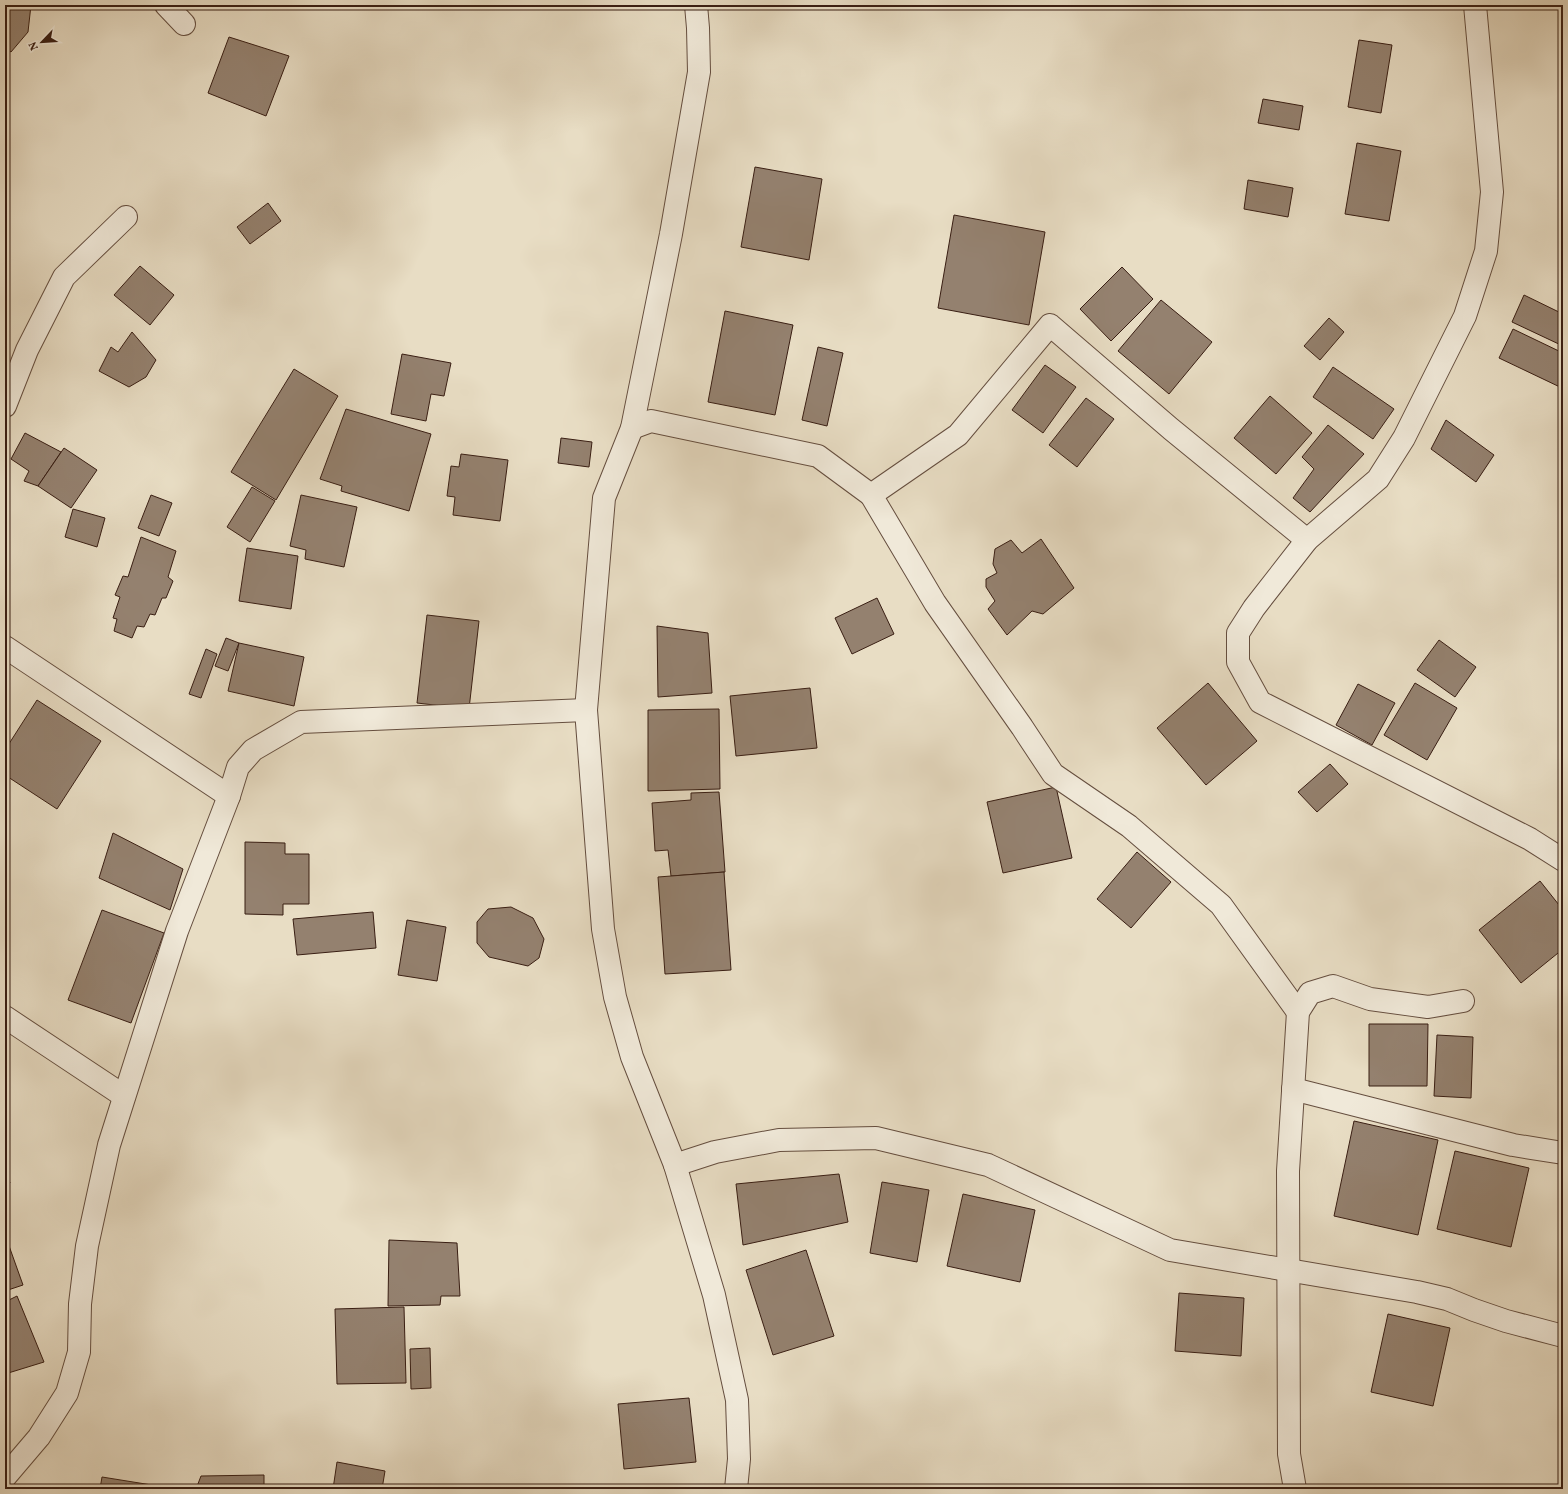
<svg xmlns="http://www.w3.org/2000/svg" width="1568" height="1494" font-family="Vollkorn,serif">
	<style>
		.building { fill: #94816f; stroke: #391e13 }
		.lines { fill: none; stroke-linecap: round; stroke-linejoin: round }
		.minor-casing { stroke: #654e3f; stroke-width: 24 }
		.minor { stroke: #f0e9d9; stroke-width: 22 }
	</style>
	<rect width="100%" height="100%" fill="#e8ddc4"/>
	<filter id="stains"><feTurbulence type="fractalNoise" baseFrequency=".005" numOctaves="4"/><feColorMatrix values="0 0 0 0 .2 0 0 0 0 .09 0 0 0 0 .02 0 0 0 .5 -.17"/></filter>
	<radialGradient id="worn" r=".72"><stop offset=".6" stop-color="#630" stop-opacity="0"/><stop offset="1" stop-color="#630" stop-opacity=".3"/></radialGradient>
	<!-- building -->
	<g class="building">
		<path d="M 5,5 L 31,5 L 28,32 L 11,52 L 5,48 Z"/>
		<path d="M 229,37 L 289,56 L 266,116 L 208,93 Z"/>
		<path d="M 1359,40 L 1392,45 L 1381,113 L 1348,107 Z"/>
		<path d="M 1263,99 L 1303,106 L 1299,130 L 1258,123 Z"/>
		<path d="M 1357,143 L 1401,151 L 1389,221 L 1345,214 Z"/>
		<path d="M 755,167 L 822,179 L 809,260 L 741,247 Z"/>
		<path d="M 1248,180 L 1293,188 L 1288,217 L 1244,209 Z"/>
		<path d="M 268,203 L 281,221 L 250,244 L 237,227 Z"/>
		<path d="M 954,215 L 1045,232 L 1029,325 L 938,308 Z"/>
		<path d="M 140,266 L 174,295 L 150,325 L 114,295 Z"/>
		<path d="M 1122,267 L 1153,299 L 1111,341 L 1080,309 Z"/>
		<path d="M 1524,295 L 1563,314 L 1563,346 L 1512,322 Z"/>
		<path d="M 1161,300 L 1212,342 L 1169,394 L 1118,351 Z"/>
		<path d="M 725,311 L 793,325 L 775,415 L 708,402 Z"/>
		<path d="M 1329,318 L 1344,332 L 1320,360 L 1304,346 Z"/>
		<path d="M 1513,329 L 1563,353 L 1562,388 L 1499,358 Z"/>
		<path d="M 132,332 L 156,360 L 146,377 L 129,387 L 99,371 L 111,347 L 118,352 Z"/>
		<path d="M 818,347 L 843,353 L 827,426 L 802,420 Z"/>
		<path d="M 402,354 L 451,363 L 444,396 L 431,394 L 426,421 L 391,414 Z"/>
		<path d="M 1045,365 L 1076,387 L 1043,433 L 1012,410 Z"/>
		<path d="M 1333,367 L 1394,409 L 1373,439 L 1313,397 Z"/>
		<path d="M 294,369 L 338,396 L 276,500 L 231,472 Z"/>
		<path d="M 1270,396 L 1312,433 L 1276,474 L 1234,438 Z"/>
		<path d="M 1086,398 L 1114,419 L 1077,467 L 1049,445 Z"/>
		<path d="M 346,409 L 431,434 L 409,511 L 341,491 L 342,486 L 320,479 Z"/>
		<path d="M 1446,420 L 1494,455 L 1476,482 L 1431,449 Z"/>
		<path d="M 1328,425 L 1364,454 L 1310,512 L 1293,498 L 1314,469 L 1302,457 Z"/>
		<path d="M 25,433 L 61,452 L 38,486 L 24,481 L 29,471 L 11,459 Z"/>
		<path d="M 561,438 L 592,442 L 589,467 L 558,463 Z"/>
		<path d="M 64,448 L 97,470 L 71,508 L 38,486 Z"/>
		<path d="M 461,454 L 508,460 L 500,521 L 453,515 L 455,497 L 447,496 L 451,466 L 459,467 Z"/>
		<path d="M 252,487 L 275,501 L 250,542 L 227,527 Z"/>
		<path d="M 151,495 L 172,503 L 159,536 L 138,528 Z"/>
		<path d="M 301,495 L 357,507 L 344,567 L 305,559 L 306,550 L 290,546 Z"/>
		<path d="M 73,509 L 105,518 L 97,547 L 65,537 Z"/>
		<path d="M 141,537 L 176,551 L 168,577 L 173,581 L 166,598 L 162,598 L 155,615 L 150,614 L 144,627 L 137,626 L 132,638 L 114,631 L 117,619 L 113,618 L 120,597 L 115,595 L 123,576 L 128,577 Z"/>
		<path d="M 1041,539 L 1074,588 L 1043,614 L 1032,611 L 1007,635 L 988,609 L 995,601 L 986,587 L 986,579 L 997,573 L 993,564 L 995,549 L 1011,540 L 1022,553 Z"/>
		<path d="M 247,548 L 298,556 L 291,609 L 239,601 Z"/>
		<path d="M 877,598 L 894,634 L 852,654 L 835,618 Z"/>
		<path d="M 427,615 L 479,621 L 469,709 L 417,703 Z"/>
		<path d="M 657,626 L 708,633 L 712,693 L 658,697 Z"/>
		<path d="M 226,638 L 239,643 L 228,671 L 215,666 Z"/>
		<path d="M 1439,640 L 1476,667 L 1455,697 L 1417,670 Z"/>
		<path d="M 239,643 L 304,657 L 294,706 L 228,691 Z"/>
		<path d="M 206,649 L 217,654 L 201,698 L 189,694 Z"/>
		<path d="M 1208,683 L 1257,741 L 1206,785 L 1157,728 Z"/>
		<path d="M 1415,683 L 1457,708 L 1427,760 L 1384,735 Z"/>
		<path d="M 1358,684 L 1395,703 L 1372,745 L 1336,725 Z"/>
		<path d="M 810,688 L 817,748 L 736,756 L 730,696 Z"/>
		<path d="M 37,700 L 101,741 L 57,809 L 5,775 L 5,750 Z"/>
		<path d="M 719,709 L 720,789 L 648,791 L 648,710 Z"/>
		<path d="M 1330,764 L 1348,784 L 1317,812 L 1298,792 Z"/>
		<path d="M 1056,787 L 1072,858 L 1003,873 L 987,802 Z"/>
		<path d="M 719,792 L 725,872 L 671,876 L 668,850 L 655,851 L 652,803 L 691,800 L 691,793 Z"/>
		<path d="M 113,833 L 183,869 L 170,910 L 99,878 Z"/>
		<path d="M 245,842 L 285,843 L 285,854 L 309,854 L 309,904 L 283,904 L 283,915 L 245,914 Z"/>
		<path d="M 1137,852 L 1171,882 L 1131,928 L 1097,899 Z"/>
		<path d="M 724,872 L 731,970 L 665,974 L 658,877 Z"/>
		<path d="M 1540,881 L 1563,910 L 1563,949 L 1521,983 L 1479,930 Z"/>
		<path d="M 511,907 L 533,918 L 544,939 L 539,958 L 528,966 L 489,957 L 477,943 L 477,922 L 488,909 Z"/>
		<path d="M 102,910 L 164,933 L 131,1023 L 68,1000 Z"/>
		<path d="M 373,912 L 376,948 L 297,955 L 293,919 Z"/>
		<path d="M 407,920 L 446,927 L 437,981 L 398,975 Z"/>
		<path d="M 1369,1024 L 1428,1024 L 1427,1086 L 1369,1086 Z"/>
		<path d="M 1437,1035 L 1473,1037 L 1471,1098 L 1434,1096 Z"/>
		<path d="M 1354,1121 L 1438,1140 L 1418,1235 L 1334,1216 Z"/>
		<path d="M 1455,1151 L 1529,1168 L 1511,1247 L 1437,1229 Z"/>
		<path d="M 839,1174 L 848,1222 L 743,1245 L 736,1184 Z"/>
		<path d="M 5,1180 L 10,1182 L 5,1197 Z"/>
		<path d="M 882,1182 L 929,1190 L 917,1262 L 870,1253 Z"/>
		<path d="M 963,1194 L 1035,1210 L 1020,1282 L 947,1266 Z"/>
		<path d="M 389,1240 L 457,1243 L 460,1296 L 441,1296 L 440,1305 L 388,1306 Z"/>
		<path d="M 8,1243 L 23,1285 L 5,1291 L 5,1244 Z"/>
		<path d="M 806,1250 L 834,1336 L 773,1355 L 746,1270 Z"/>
		<path d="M 1179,1293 L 1244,1298 L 1241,1356 L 1175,1351 Z"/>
		<path d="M 17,1296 L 44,1362 L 5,1374 L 5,1302 Z"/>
		<path d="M 404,1307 L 406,1383 L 337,1384 L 335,1309 Z"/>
		<path d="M 1388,1314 L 1450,1328 L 1433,1406 L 1371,1392 Z"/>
		<path d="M 430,1348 L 431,1388 L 411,1389 L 410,1349 Z"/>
		<path d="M 689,1398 L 696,1462 L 624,1469 L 618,1404 Z"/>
		<path d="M 337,1462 L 385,1471 L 382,1489 L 333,1489 Z"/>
		<path d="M 264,1475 L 264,1489 L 196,1489 L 201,1476 Z"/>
		<path d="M 102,1477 L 158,1486 L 158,1489 L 100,1489 Z"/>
	</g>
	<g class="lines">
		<!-- minor casing -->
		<g class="minor-casing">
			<g id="minor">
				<path d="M 166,5 L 184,24"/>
				<path d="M 696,5 L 698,28 L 699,72 L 671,234 L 632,428 L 604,498 L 586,710 L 603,929 L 615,997 L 632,1057 L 675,1165 L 714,1295 L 737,1400 L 739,1459 L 736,1489"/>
				<path d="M 1475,5 L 1492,192 L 1486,251 L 1465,316 L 1404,438 L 1378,479 L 1307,540 L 1254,608 L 1238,633 L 1238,662 L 1260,702 L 1530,839 L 1563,860"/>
				<path d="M 5,406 L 27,350 L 64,277 L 126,217"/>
				<path d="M 632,428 L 651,421 L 818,456 L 871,495 L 958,435 L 1050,325 L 1171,429 L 1307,540"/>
				<path d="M 871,495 L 935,603 L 1022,727 L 1053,774 L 1129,826 L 1221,905 L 1298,1012"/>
				<path d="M 5,647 L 229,796"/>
				<path d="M 5,1017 L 124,1096"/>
				<path d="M 1293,1089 L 1513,1145 L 1563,1153"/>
				<path d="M 675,1165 L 715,1152 L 779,1140 L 876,1138 L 988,1165 L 1170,1250 L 1417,1292 L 1447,1299 L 1474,1310 L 1506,1321 L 1563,1336"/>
				<path d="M 5,1477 L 39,1437 L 67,1393 L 79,1352 L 80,1304 L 87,1246 L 109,1145 L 177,931 L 229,796 L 238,767 L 253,750 L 301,722 L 586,710"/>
				<path d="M 1295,1489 L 1289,1454 L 1288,1171 L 1298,1012 L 1310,993 L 1333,986 L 1370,999 L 1428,1007 L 1463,1001"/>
			</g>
		</g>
		<!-- minor -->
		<use href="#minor" class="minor"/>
	</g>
	<!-- margin -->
	<rect width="1568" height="1494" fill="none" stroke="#e8ddc4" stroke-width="20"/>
	<rect x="6" y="6" width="1556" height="1482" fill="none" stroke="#391e13" stroke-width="2"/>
	<rect x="10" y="10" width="1548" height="1474" fill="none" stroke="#391e13"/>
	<!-- north arrow -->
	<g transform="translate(42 42) rotate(245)" stroke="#f0e9d9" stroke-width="3" paint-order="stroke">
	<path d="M0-3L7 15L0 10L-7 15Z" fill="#391e13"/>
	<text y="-6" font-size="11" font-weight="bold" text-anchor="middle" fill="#391e13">N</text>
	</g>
	<rect width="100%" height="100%" filter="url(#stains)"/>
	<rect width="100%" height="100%" fill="url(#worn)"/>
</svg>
